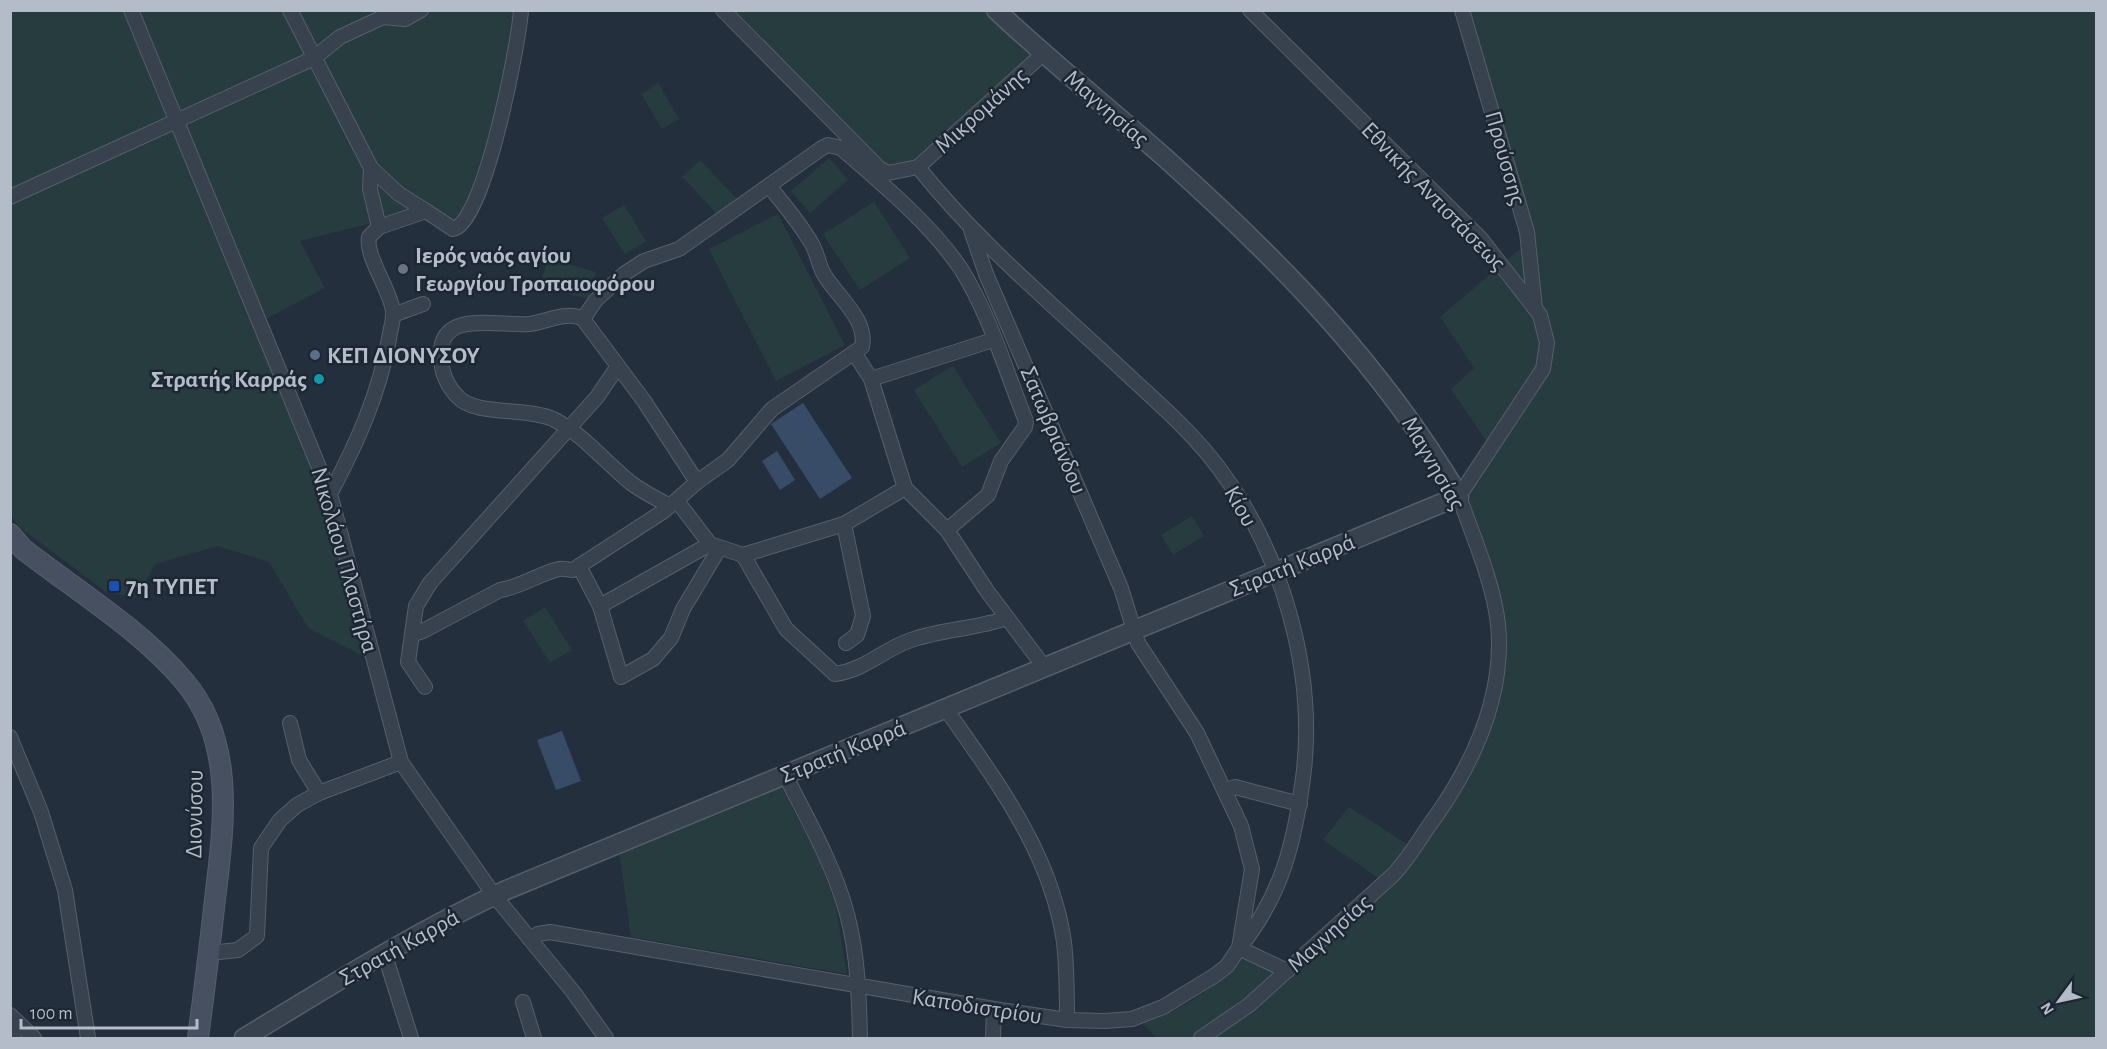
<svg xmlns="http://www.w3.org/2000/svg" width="2107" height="1049" font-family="'Alegreya Sans',sans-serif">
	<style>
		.green { fill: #263c3f }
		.water { fill: #394c67 }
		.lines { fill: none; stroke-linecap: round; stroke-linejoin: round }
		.minor-casing { stroke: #565f6c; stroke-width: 16 }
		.tertiary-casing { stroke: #565f6c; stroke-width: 21 }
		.secondary-casing { stroke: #565f6c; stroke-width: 22 }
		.minor { stroke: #38414e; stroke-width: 14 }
		.tertiary { stroke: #38414e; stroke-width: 18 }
		.secondary { stroke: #465061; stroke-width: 20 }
		.worship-dot { fill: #6b7280; stroke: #1d2633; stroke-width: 2 }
		.service-dot { fill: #5c6f8a; stroke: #1d2633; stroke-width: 2 }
		.culture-dot { fill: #0f9aa8; stroke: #1d2633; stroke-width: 2 }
		.transit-dot { fill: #1a4fb4; stroke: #1d2633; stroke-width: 2 }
		.labels { text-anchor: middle; stroke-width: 5; stroke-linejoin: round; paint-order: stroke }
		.street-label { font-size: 24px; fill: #b4bcc9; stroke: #1d2633 }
		.poi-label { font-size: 24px; font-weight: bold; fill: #b4bcc9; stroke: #1d2633; text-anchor: start }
	</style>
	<rect width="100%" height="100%" fill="#242f3e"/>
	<!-- green -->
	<g class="green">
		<path d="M 10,11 L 515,11 L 495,130 L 465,214 L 455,226 L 427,209 L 300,241 L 325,288 L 254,325 L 322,493 L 369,659 L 309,629 L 269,562 L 218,546 L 155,564 L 137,598 L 106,592 L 18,526 L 11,515 Z"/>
		<path d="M 736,11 L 988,11 L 1035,55 L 923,157 L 905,167 L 889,170 Z"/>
		<path d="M 1469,11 L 2096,11 L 2096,1038 L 1157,1038 L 1143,1024 C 1188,1005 1210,993 1242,957 L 1289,980 L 1387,884 L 1323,840 L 1349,807 L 1415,849 L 1476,757 L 1502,611 L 1486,548 L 1463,491 L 1487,442 L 1451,389 L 1474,368 L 1440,317 L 1521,248 L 1534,242 Z"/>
		<path d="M 658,83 L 679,119 L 662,129 L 641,94 Z"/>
		<path d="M 829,158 L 848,180 L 810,213 L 791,191 Z"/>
		<path d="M 700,160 L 737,199 L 719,216 L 682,177 Z"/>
		<path d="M 874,202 L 910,258 L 860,290 L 823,234 Z"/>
		<path d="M 624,205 L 646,241 L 625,254 L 602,218 Z"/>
		<path d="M 778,214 L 845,345 L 776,381 L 709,249 Z"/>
		<path d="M 548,258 L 596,272 L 588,299 L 540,286 Z"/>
		<path d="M 953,366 L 1001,443 L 962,467 L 914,390 Z"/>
		<path d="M 1192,516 L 1204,536 L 1173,555 L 1161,535 Z"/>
		<path d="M 545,607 L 572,650 L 550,663 L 523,621 Z"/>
		<path d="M 779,783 L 816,852 L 835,902 L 847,974 L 631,937 L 619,850 Z"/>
	</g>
	<!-- water -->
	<g class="water">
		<path d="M 803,403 L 852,478 L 820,499 L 771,424 Z"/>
		<path d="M 777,451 L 795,480 L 780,490 L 762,461 Z"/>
		<path d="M 562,731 L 581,781 L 556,790 L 537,740 Z"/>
	</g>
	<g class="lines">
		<!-- minor casing -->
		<g class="minor-casing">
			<g id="minor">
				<path d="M 131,10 L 330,494 L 401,762 L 494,895 L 574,993 L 606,1038"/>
				<path d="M 290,10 L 371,168 L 370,189 L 379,227"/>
				<path d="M 723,10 L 879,168 L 888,173 L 918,167 L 1044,53"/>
				<path d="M 1462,10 L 1527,232 L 1535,308"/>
				<path d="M 918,167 C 980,245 1057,308 1129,376 C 1160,405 1193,433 1218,467 C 1281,550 1315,667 1304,770 C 1296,837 1283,895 1239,948 L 1287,971"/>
				<path d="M 371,168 L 399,194 L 426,211"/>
				<path d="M 10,197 L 314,58 L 340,37 L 383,17 L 405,19 L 421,10"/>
				<path d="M 393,315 L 423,304"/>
				<path d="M 583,319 L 596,300 L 624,274 L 644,261 L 679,249 L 822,148 L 828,145 L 841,148 C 883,185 930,223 961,269 C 990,315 1006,372 1026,421 L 1025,427 L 1001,461 L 988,495 L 947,530"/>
				<path d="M 855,354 L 871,379 L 905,488 L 947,530 L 987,591 L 1045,668"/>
				<path d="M 871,379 L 993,340"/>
				<path d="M 330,494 C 356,445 379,395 389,339 C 390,330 394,320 393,311 C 390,289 365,256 369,237 L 379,227 L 426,211 L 453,229 C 484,225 519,43 521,10"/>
				<path d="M 677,501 L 710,544 L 743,555 L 844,524 L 905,488"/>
				<path d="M 670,506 C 657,499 643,492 631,483 C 606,463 582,433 553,419 C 526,407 475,416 458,397 C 447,386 441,371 441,356 C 439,308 500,327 530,324 C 546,322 567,310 583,319 L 644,401 L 697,482"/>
				<path d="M 844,524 L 863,616 L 857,635 L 846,643"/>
				<path d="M 743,555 L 786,629 L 835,674 C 865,670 884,649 911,640 C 942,629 976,629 1007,618"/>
				<path d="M 579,566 L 600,606 L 621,677 L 653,659 L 671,638 L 683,609 L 719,549"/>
				<path d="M 600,606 L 710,544"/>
				<path d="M 413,634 L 423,631 L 500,590 C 521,587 538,574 559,569 C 564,568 568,570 573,570 L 664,511 L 697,482 L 728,460 L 772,409 L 862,347 C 868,320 838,297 825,276 C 819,267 818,256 813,246 C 801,224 785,206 769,186"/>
				<path d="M 425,687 L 408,662 L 416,606 L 430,583 L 597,397 L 618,366"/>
				<path d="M 946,709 C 996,781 1051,852 1064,942 C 1067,968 1067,994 1067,1020"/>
				<path d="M 290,723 L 299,760 L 319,793"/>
				<path d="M 10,737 L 41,812 L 65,890 L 88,1038"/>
				<path d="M 785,775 C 808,820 834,865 847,914 C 858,955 859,997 860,1038"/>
				<path d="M 1226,790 L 1235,787 L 1300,804"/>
				<path d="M 530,939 L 538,934 L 550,932 L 994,1009 L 1067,1020 L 1105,1021 L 1132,1019 L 1163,1007 L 1214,976 L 1227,966 L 1239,948 L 1252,869 L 1241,826 L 1197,733 L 1138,643 L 1121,588 L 986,274 L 971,230"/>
				<path d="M 384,952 L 411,1038"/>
				<path d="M 209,953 L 238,950 L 257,936 L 261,848 L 280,820 L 297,805 L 319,793 L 401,762"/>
				<path d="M 523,1002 L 534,1038"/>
				<path d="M 10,1015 L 34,1038"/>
				<path d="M 10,1018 L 14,1038"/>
				<path d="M 993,1038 L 994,1009"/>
				<path d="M 1201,1038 L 1249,1005 L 1393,875 C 1410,857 1421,836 1436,816 C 1475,760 1505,695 1498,624 C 1493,581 1473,537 1459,496 L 1543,369 L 1547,343 L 1540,315 L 1481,239 L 1250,10"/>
			</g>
		</g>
		<!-- tertiary casing -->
		<g class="tertiary-casing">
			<path id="tertiary" d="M 244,1038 C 330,986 413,933 504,891 L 1459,496 C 1381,364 1278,259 1164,157 C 1109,108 1050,61 996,10"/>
		</g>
		<!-- secondary casing -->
		<g class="secondary-casing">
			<path id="secondary" d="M 10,534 L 23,549 C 77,591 140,629 184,681 C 236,742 224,825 215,899 C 210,946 204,992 198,1038"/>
		</g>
		<!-- minor -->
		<use href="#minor" class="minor"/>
		<!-- tertiary -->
		<use href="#tertiary" class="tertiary"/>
		<!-- secondary -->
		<use href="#secondary" class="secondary"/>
	</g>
	<!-- markers -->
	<circle class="worship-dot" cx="403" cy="269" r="6"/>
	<circle class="service-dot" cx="315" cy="355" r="6"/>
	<circle class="culture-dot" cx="319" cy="379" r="6"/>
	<rect class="transit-dot" x="108" y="580" width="12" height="12" rx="3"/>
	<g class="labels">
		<!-- street labels -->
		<g class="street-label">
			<text transform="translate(1107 108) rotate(41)" y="8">Μαγνησίας</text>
			<text transform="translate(981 110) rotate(-42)" y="8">Μικρομάνης</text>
			<text transform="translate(1506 158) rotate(74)" y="8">Προύσσης</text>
			<text transform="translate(1434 196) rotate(46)" y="8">Εθνικής Αντιστάσεως</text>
			<text transform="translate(1054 430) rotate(67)" y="8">Σατωβριάνδου</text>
			<text transform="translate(1434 463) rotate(60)" y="8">Μαγνησίας</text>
			<text transform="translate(1241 506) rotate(60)" y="8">Κίου</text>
			<text transform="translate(345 560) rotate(74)" y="8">Νικολάου Πλαστήρα</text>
			<text transform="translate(1292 565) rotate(-22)" y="8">Στρατή Καρρά</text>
			<text transform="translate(843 751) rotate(-22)" y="8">Στρατή Καρρά</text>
			<text transform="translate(194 814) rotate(-89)" y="8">Διονύσου</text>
			<text transform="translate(1329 933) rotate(-42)" y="8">Μαγνησίας</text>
			<text transform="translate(399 947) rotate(-29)" y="8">Στρατή Καρρά</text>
			<text transform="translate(977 1006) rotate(9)" y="8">Καποδιστρίου</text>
		</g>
		<!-- poi labels -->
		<g class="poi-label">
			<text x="415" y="263">Ιερός ναός αγίου<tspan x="415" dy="28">Γεωργίου Τροπαιοφόρου</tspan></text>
			<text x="327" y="363">ΚΕΠ ΔΙΟΝΥΣΟΥ</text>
			<text x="307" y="387" text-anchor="end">Στρατής Καρράς</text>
			<text x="126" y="594">7η ΤΥΠΕΤ</text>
		</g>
	</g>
	<!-- border -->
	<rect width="2107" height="1049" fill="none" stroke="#b4bcc9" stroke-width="24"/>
	<!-- north arrow -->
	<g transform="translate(2059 1001) rotate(237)" stroke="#1d2633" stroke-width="4.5" paint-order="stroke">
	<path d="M0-4.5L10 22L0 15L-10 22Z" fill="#b4bcc9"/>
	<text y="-9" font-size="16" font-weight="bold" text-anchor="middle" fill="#b4bcc9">N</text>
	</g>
	<!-- scale -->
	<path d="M21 1019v9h176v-9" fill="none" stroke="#b4bcc9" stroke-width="3"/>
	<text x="30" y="1019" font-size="18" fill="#b4bcc9" stroke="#1d2633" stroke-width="4.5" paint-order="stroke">100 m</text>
</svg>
